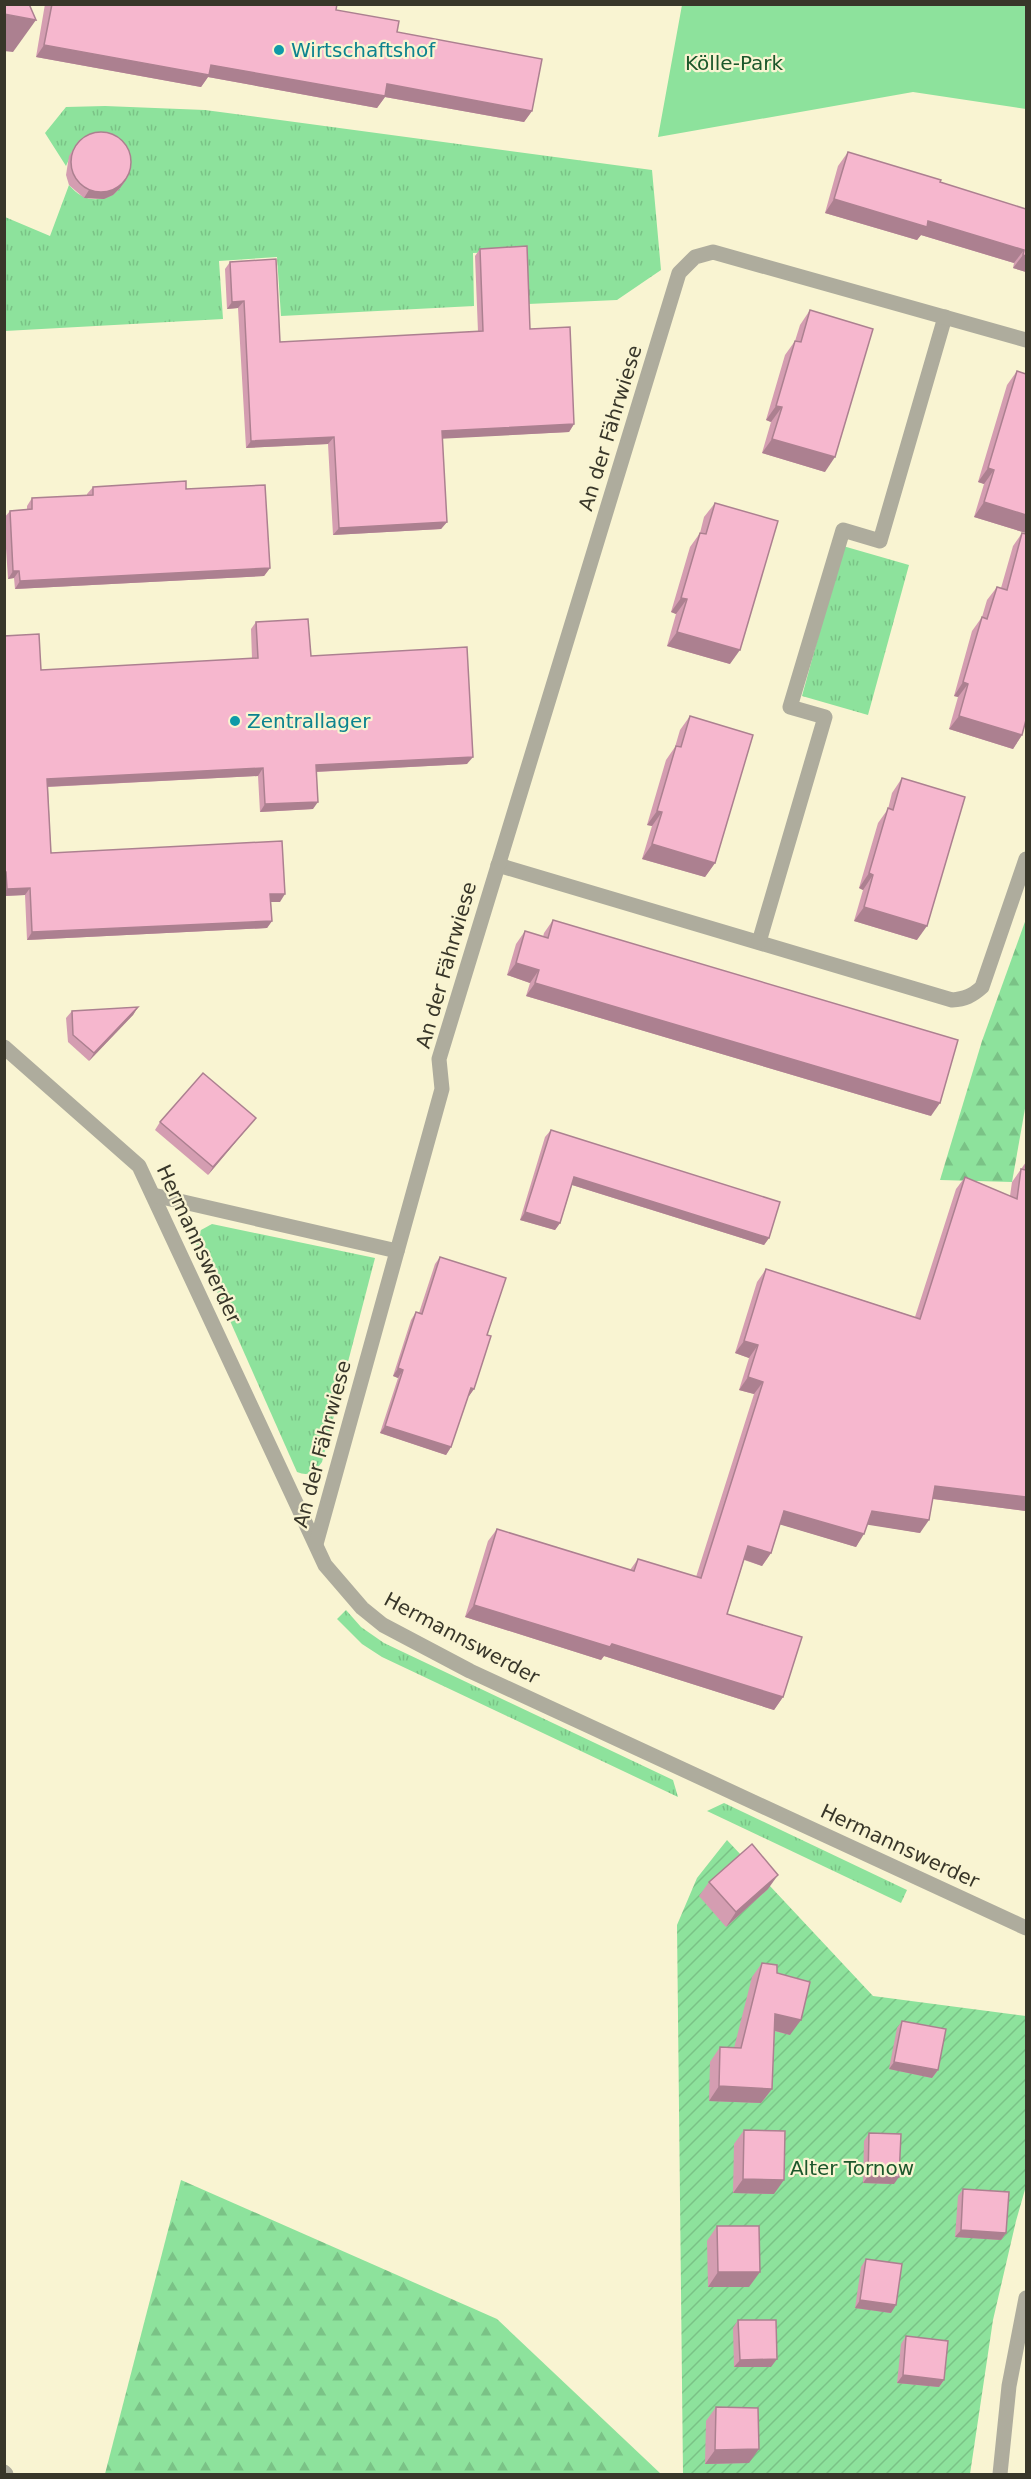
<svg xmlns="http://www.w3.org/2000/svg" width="1031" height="2479" font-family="'DejaVu Sans',sans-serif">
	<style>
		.grass { fill: url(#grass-tufts) }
		.forest { fill: url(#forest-firs) }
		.park { fill: #8de29c }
		.garden { fill: url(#garden-furrows) }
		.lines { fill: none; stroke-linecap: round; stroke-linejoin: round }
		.street { stroke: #aeac9d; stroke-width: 15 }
		.wall { fill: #d49db1 }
		.shaded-wall { fill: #ac8090 }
		.building { fill: #f6b7ce; stroke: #ac8090; stroke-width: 1.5 }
		.culture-dot { fill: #0f9aa8; stroke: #f9f4d2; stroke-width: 2 }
		.labels { text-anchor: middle; stroke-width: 4.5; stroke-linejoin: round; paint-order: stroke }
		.culture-label { font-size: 20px; fill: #0d838f; stroke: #f9f4d2; text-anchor: start }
		.park-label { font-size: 20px; fill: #1b572b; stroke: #f9f4d2 }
		.street-label { font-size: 20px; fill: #383629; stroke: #f9f4d2 }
	</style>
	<defs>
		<pattern id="grass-tufts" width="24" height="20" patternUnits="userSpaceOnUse" patternTransform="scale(1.5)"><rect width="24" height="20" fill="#8de29c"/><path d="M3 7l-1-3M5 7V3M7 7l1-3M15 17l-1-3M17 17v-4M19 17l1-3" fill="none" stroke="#7ac286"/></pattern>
		<pattern id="forest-firs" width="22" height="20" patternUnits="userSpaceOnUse" patternTransform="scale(1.5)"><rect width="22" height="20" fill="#8de29c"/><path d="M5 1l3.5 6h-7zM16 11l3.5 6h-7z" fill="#7ac286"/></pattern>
		<pattern id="garden-furrows" width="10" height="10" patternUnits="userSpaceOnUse" patternTransform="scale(1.5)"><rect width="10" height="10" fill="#8de29c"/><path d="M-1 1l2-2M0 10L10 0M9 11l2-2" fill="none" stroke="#7ac286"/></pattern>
	</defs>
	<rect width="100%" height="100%" fill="#f9f4d2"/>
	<!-- grass -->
	<g class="grass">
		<path d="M 105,106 L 205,110 L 652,170 L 661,270 L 617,300 L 528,304 L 525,251 L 473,253 L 474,306 L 281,316 L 277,257 L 219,261 L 223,319 L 5,331 L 5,217 L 50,236 L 69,185 C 84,203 103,204 120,188 L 74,148 L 66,166 L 45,133 L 66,107 Z"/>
		<path d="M 843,546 L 909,565 L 868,715 L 802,696 Z"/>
		<path d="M 212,1224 L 375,1258 L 322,1462 C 315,1472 309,1477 297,1472 L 196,1244 L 201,1230 Z"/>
		<path d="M 346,1610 L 361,1627 L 384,1643 L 673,1780 L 678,1797 L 382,1657 L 362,1644 L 337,1619 Z"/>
		<path d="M 724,1803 L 907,1890 L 901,1903 L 707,1811 Z"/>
	</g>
	<!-- forest -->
	<g class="forest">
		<path d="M 1026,919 L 1026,1103 L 1012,1182 L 940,1180 L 982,1041 Z"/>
		<path d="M 181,2180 L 497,2319 L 661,2474 L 105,2474 Z"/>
	</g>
	<!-- park -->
	<path class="park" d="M 682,5 L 1026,5 L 1026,109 L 913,92 L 658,137 Z"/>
	<!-- garden -->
	<path class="garden" d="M 727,1840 L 873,1996 L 1026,2016 L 1026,2186 L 1016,2221 L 993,2320 L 970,2474 L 683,2474 L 677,1925 L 697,1878 Z"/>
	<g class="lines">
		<!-- street -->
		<g class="street">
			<path d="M 498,865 L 952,1000 C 965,999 972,996 982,987 L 1026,859"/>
			<path d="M 759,942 L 825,717 L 790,707 L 843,530 L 880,541 L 945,317"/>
			<path d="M 4,1047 L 139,1166 L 325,1565 L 362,1608 L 383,1625 L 470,1671 L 1026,1928"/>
			<path d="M 153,1195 L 397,1251"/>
			<path d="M 316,1544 L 442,1089 L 439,1059 L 679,273 L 695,257 L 713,252 L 1026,340"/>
			<path d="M 4,2472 L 6,2474"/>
			<path d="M 1000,2474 L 1009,2386 L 1026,2298"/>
		</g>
	</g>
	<!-- wall -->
	<g class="wall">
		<path d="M 45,4 L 337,4 L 336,10 L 397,32 L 532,111 L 524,122 L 385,97 L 377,108 L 208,77 L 201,87 L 36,57 Z"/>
		<path d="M 79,140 L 126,180 L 120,188 L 113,195 L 104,199 L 84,198 L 69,185 L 66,175 L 69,156 Z"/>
		<path d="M 848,152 L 1026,210 L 1026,272 L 1013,268 L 1014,263 L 921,235 L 917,240 L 825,213 L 838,166 Z"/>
		<path d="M 480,249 L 530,329 L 574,424 L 569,432 L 442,438 L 447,522 L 441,529 L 333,535 L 328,444 L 246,448 L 238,308 L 227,309 L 225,269 L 230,262 L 280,342 L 478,332 L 475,256 Z"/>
		<path d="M 810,310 L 825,472 L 762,453 L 771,422 L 766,420 L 785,355 L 795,341 L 800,325 Z"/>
		<path d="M 1017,371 L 1026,374 L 1026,533 L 974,517 L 984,484 L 978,482 L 1007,385 Z"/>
		<path d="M 93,487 L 186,489 L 270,568 L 264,576 L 15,589 L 14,578 L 8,579 L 4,518 L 10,511 L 27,510 L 27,506 L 32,498 L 87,496 L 87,494 Z"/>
		<path d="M 715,503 L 730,664 L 667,646 L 676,614 L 671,612 L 690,547 L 700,533 L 704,517 Z"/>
		<path d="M 1022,533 L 1022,735 L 1013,749 L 949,729 L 958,697 L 954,696 L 972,631 L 982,617 L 987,600 L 997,587 L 1001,588 L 1013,546 Z"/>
		<path d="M 256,622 L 311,656 L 467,764 L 317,772 L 313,809 L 260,812 L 258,776 L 48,787 L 51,853 L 280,902 L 271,902 L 272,921 L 267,928 L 27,940 L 25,895 L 4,896 L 4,636 L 41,670 L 252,659 L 251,629 Z"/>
		<path d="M 690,716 L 715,863 L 705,877 L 642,859 L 652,826 L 647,825 L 666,760 L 675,747 L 680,730 Z"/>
		<path d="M 902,778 L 917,940 L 854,921 L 863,890 L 859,888 L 878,823 L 888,809 L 892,793 Z"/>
		<path d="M 553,920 L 931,1116 L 526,996 L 530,983 L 507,975 L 516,944 L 525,931 L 543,937 L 544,933 Z"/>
		<path d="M 138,1007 L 133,1015 L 89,1061 L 68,1042 L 66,1018 L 72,1011 Z"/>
		<path d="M 160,1122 L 250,1125 L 208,1175 L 155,1130 Z"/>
		<path d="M 551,1130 L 769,1238 L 764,1245 L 572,1185 L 560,1223 L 555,1230 L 520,1220 L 545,1137 Z"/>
		<path d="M 1026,1162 L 1026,1511 L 933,1499 L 920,1533 L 868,1524 L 856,1547 L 780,1524 L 771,1553 L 762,1566 L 744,1560 L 727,1614 L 783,1697 L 774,1710 L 604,1656 L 601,1660 L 465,1617 L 488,1541 L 497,1529 L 630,1570 L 638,1559 L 696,1577 L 754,1394 L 739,1390 L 749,1358 L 735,1353 L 757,1282 L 766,1269 L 915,1317 L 956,1189 L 965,1177 L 1010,1196 L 1012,1182 Z"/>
		<path d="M 440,1257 L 487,1335 L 474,1389 L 469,1396 L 468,1396 L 451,1447 L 446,1455 L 380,1433 L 398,1378 L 393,1376 L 411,1320 L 416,1312 L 419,1313 L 435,1264 Z"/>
		<path d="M 709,1882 L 768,1889 L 726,1927 L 699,1896 Z"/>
		<path d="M 762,1963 L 777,1973 L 790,2035 L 774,2031 L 772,2089 L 761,2103 L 709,2101 L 710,2062 L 720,2047 L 734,2048 L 752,1977 Z"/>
		<path d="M 902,2021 L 938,2070 L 932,2078 L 889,2069 L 897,2028 Z"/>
		<path d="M 744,2130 L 774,2194 L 733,2193 L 734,2144 Z"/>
		<path d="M 869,2133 L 894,2184 L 863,2183 L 864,2141 Z"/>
		<path d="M 963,2189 L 1006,2233 L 1001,2240 L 955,2237 L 958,2196 Z"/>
		<path d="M 717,2226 L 749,2287 L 708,2287 L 707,2241 Z"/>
		<path d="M 866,2259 L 891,2313 L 855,2308 L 861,2267 Z"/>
		<path d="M 738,2320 L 771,2367 L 734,2367 L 733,2328 Z"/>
		<path d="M 906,2336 L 944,2380 L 939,2387 L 897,2383 L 901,2344 Z"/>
		<path d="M 716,2407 L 749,2463 L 705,2464 L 706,2421 Z"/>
	</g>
	<!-- shaded-wall -->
	<g class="shaded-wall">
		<path d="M 4,14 L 36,20 L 13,52 L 4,51 Z"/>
		<path d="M 44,45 L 387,84 L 532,111 L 524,122 L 385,97 L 377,108 L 208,77 L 201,87 L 36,57 Z"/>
		<path d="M 126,180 L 120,188 L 113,195 L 104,199 L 84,198 L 89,190 Z"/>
		<path d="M 834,199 L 928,221 L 1024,250 L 1014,263 L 921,235 L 917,240 L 825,213 Z"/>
		<path d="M 1023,255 L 1026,256 L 1026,272 L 1013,268 Z"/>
		<path d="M 244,301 L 238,308 L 227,309 L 232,302 Z"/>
		<path d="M 776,406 L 782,407 L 771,422 L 766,420 Z"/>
		<path d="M 574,424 L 569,432 L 437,439 L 442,431 Z"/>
		<path d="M 334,437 L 328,444 L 246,448 L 251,441 Z"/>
		<path d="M 772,439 L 835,457 L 825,472 L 762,453 Z"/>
		<path d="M 988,468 L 994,470 L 984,484 L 978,482 Z"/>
		<path d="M 984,502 L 1026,515 L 1026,533 L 974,517 Z"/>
		<path d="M 447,522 L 441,529 L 333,535 L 339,528 Z"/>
		<path d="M 270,568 L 264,576 L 15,589 L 20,581 Z"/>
		<path d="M 13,571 L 19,571 L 14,578 L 8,579 Z"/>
		<path d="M 681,598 L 687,599 L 676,614 L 671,612 Z"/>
		<path d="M 677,632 L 740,650 L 730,664 L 667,646 Z"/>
		<path d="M 963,682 L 968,684 L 958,697 L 954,696 Z"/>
		<path d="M 959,716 L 1022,735 L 1013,749 L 949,729 Z"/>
		<path d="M 473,757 L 467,764 L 311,772 L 316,765 Z"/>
		<path d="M 263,768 L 258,776 L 42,787 L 47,779 Z"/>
		<path d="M 318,802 L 313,809 L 260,812 L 265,804 Z"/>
		<path d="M 657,811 L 662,812 L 652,826 L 647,825 Z"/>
		<path d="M 652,844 L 715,863 L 705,877 L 642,859 Z"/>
		<path d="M 869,873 L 873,875 L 863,890 L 859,888 Z"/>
		<path d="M 30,888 L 25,895 L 4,896 L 4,892 L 7,889 Z"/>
		<path d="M 270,894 L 285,894 L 280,902 L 265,902 Z"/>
		<path d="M 864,907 L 927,926 L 917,940 L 854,921 Z"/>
		<path d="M 272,921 L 267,928 L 27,940 L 32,932 Z"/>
		<path d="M 516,963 L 539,970 L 530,983 L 507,975 Z"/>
		<path d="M 535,983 L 940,1103 L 931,1116 L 526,996 Z"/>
		<path d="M 138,1007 L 133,1015 L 89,1061 L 94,1053 Z"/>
		<path d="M 256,1118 L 250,1125 L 208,1175 L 213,1167 Z"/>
		<path d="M 574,1177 L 769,1238 L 764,1245 L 569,1184 Z"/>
		<path d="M 525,1212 L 560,1223 L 555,1230 L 520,1220 Z"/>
		<path d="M 744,1341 L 758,1345 L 749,1358 L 735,1353 Z"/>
		<path d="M 398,1368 L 403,1370 L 398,1378 L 393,1376 Z"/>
		<path d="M 748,1377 L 763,1382 L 754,1394 L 739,1390 Z"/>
		<path d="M 471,1388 L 474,1389 L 469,1396 L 465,1395 Z"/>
		<path d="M 385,1426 L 451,1447 L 446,1455 L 380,1433 Z"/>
		<path d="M 935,1486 L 1026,1497 L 1026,1511 L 926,1498 Z"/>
		<path d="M 784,1511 L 864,1534 L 856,1547 L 775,1523 Z"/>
		<path d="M 872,1511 L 929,1520 L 920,1533 L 863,1524 Z"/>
		<path d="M 748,1546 L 771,1553 L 762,1566 L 740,1558 Z"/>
		<path d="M 474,1605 L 612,1644 L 783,1697 L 774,1710 L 604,1656 L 601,1660 L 465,1617 Z"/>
		<path d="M 778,1875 L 768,1889 L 726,1927 L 736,1912 Z"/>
		<path d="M 775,2014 L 801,2020 L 790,2035 L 765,2028 Z"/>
		<path d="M 894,2062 L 938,2070 L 932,2078 L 889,2069 Z"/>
		<path d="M 719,2086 L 772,2089 L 761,2103 L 709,2101 Z"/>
		<path d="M 868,2176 L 899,2177 L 894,2184 L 863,2183 Z"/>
		<path d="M 743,2179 L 784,2180 L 774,2194 L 733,2193 Z"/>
		<path d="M 961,2230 L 1006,2233 L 1001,2240 L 955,2237 Z"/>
		<path d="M 718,2272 L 760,2272 L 749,2287 L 708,2287 Z"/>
		<path d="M 860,2300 L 896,2305 L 891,2313 L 855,2308 Z"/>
		<path d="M 777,2359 L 771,2367 L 734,2367 L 740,2360 Z"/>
		<path d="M 903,2375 L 944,2380 L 939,2387 L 897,2383 Z"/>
		<path d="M 759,2449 L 749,2463 L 705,2464 L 715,2450 Z"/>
	</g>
	<!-- building -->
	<g class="building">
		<path d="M 4,4 L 29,4 L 36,20 L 4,14 Z"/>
		<path d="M 52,4 L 337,4 L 336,10 L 399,21 L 397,32 L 542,59 L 532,111 L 387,84 L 385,96 L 211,65 L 209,75 L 44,45 Z"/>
		<circle cx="101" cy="162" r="30"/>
		<path d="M 848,152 L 941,180 L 940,182 L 1026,209 L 1026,256 L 1023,255 L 1024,250 L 928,221 L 927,227 L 834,199 Z"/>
		<path d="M 527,246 L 530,329 L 570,327 L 574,424 L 442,431 L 447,522 L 339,528 L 334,437 L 251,441 L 244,301 L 232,302 L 230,262 L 276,259 L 280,342 L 483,331 L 480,249 Z"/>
		<path d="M 810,310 L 873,329 L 835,457 L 772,439 L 782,407 L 776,406 L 795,341 L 801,342 Z"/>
		<path d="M 1017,371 L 1026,374 L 1026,515 L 984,502 L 994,470 L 988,468 Z"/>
		<path d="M 186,481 L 186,489 L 265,485 L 270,568 L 20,581 L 19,571 L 13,571 L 10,511 L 32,509 L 32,498 L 93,495 L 93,487 Z"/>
		<path d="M 715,503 L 778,521 L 740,650 L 677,632 L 687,599 L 681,598 L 700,533 L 706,534 Z"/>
		<path d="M 1022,533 L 1026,534 L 1026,720 L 1022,735 L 959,716 L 968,684 L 963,682 L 982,617 L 987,619 L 997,587 L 1007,590 Z"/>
		<path d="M 308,619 L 311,656 L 467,647 L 473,757 L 316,765 L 318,802 L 265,804 L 263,768 L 47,779 L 51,853 L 282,841 L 285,894 L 270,894 L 272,921 L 32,932 L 30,888 L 7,889 L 6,872 L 4,872 L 4,636 L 39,634 L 41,670 L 258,658 L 256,622 Z"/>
		<path d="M 690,716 L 753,735 L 715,863 L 652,844 L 662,812 L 657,811 L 676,746 L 681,747 Z"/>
		<path d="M 902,778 L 965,797 L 927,926 L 864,907 L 873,875 L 869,873 L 888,808 L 893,810 Z"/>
		<path d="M 553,920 L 958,1040 L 940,1103 L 535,983 L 539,970 L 516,963 L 525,931 L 548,938 Z"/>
		<path d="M 138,1007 L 94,1053 L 73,1035 L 72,1011 Z"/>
		<path d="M 203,1073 L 256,1118 L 213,1167 L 160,1122 Z"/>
		<path d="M 551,1130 L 780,1202 L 769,1238 L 574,1177 L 560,1223 L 525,1212 Z"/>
		<path d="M 1021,1169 L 1026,1170 L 1026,1497 L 935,1486 L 929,1520 L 872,1511 L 864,1534 L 784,1511 L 771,1553 L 748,1546 L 727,1614 L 802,1637 L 783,1697 L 612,1644 L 610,1647 L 474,1605 L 497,1529 L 634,1571 L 638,1559 L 701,1578 L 763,1382 L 748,1377 L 758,1345 L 744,1341 L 766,1269 L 920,1319 L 965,1177 L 1017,1199 Z"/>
		<path d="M 440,1257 L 506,1278 L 487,1335 L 491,1336 L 474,1389 L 471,1388 L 451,1447 L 385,1426 L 403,1370 L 398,1368 L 416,1312 L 422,1314 Z"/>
		<path d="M 752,1844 L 778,1875 L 736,1912 L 709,1882 Z"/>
		<path d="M 762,1963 L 777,1965 L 777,1973 L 810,1982 L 801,2020 L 775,2014 L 772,2089 L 719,2086 L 720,2047 L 741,2048 Z"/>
		<path d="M 902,2021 L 946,2029 L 938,2070 L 894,2062 Z"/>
		<path d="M 744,2130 L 785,2131 L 784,2180 L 743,2179 Z"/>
		<path d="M 869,2133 L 901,2134 L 899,2177 L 868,2176 Z"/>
		<path d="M 963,2189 L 1009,2192 L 1006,2233 L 961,2230 Z"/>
		<path d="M 717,2226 L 759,2226 L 760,2272 L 718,2272 Z"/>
		<path d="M 866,2259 L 902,2264 L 896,2305 L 860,2300 Z"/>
		<path d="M 738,2320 L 776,2320 L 777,2359 L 740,2360 Z"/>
		<path d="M 906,2336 L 948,2341 L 944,2380 L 903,2375 Z"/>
		<path d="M 716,2407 L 758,2408 L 759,2449 L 715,2450 Z"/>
	</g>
	<!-- markers -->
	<g class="culture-dot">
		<circle cx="279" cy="50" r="6"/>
		<circle cx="235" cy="721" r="6"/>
	</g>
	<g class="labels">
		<!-- culture labels -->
		<g class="culture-label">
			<text x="291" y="57">Wirtschaftshof</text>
			<text x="247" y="728">Zentrallager</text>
		</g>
		<!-- park labels -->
		<g class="park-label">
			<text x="734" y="70">Kölle-Park</text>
			<text x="852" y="2175">Alter Tornow</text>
		</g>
		<!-- street labels -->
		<g class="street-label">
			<text transform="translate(610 428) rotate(-73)" y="7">An der Fährwiese</text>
			<text transform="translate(446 965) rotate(-74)" y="7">An der Fährwiese</text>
			<text transform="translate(199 1244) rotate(65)" y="7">Hermannswerder</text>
			<text transform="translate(322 1444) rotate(-75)" y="7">An der Fährwiese</text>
			<text transform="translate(462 1638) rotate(28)" y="7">Hermannswerder</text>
			<text transform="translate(900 1846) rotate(25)" y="7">Hermannswerder</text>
		</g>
	</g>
	<!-- border -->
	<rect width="1031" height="2479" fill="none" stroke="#383629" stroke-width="12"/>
</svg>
